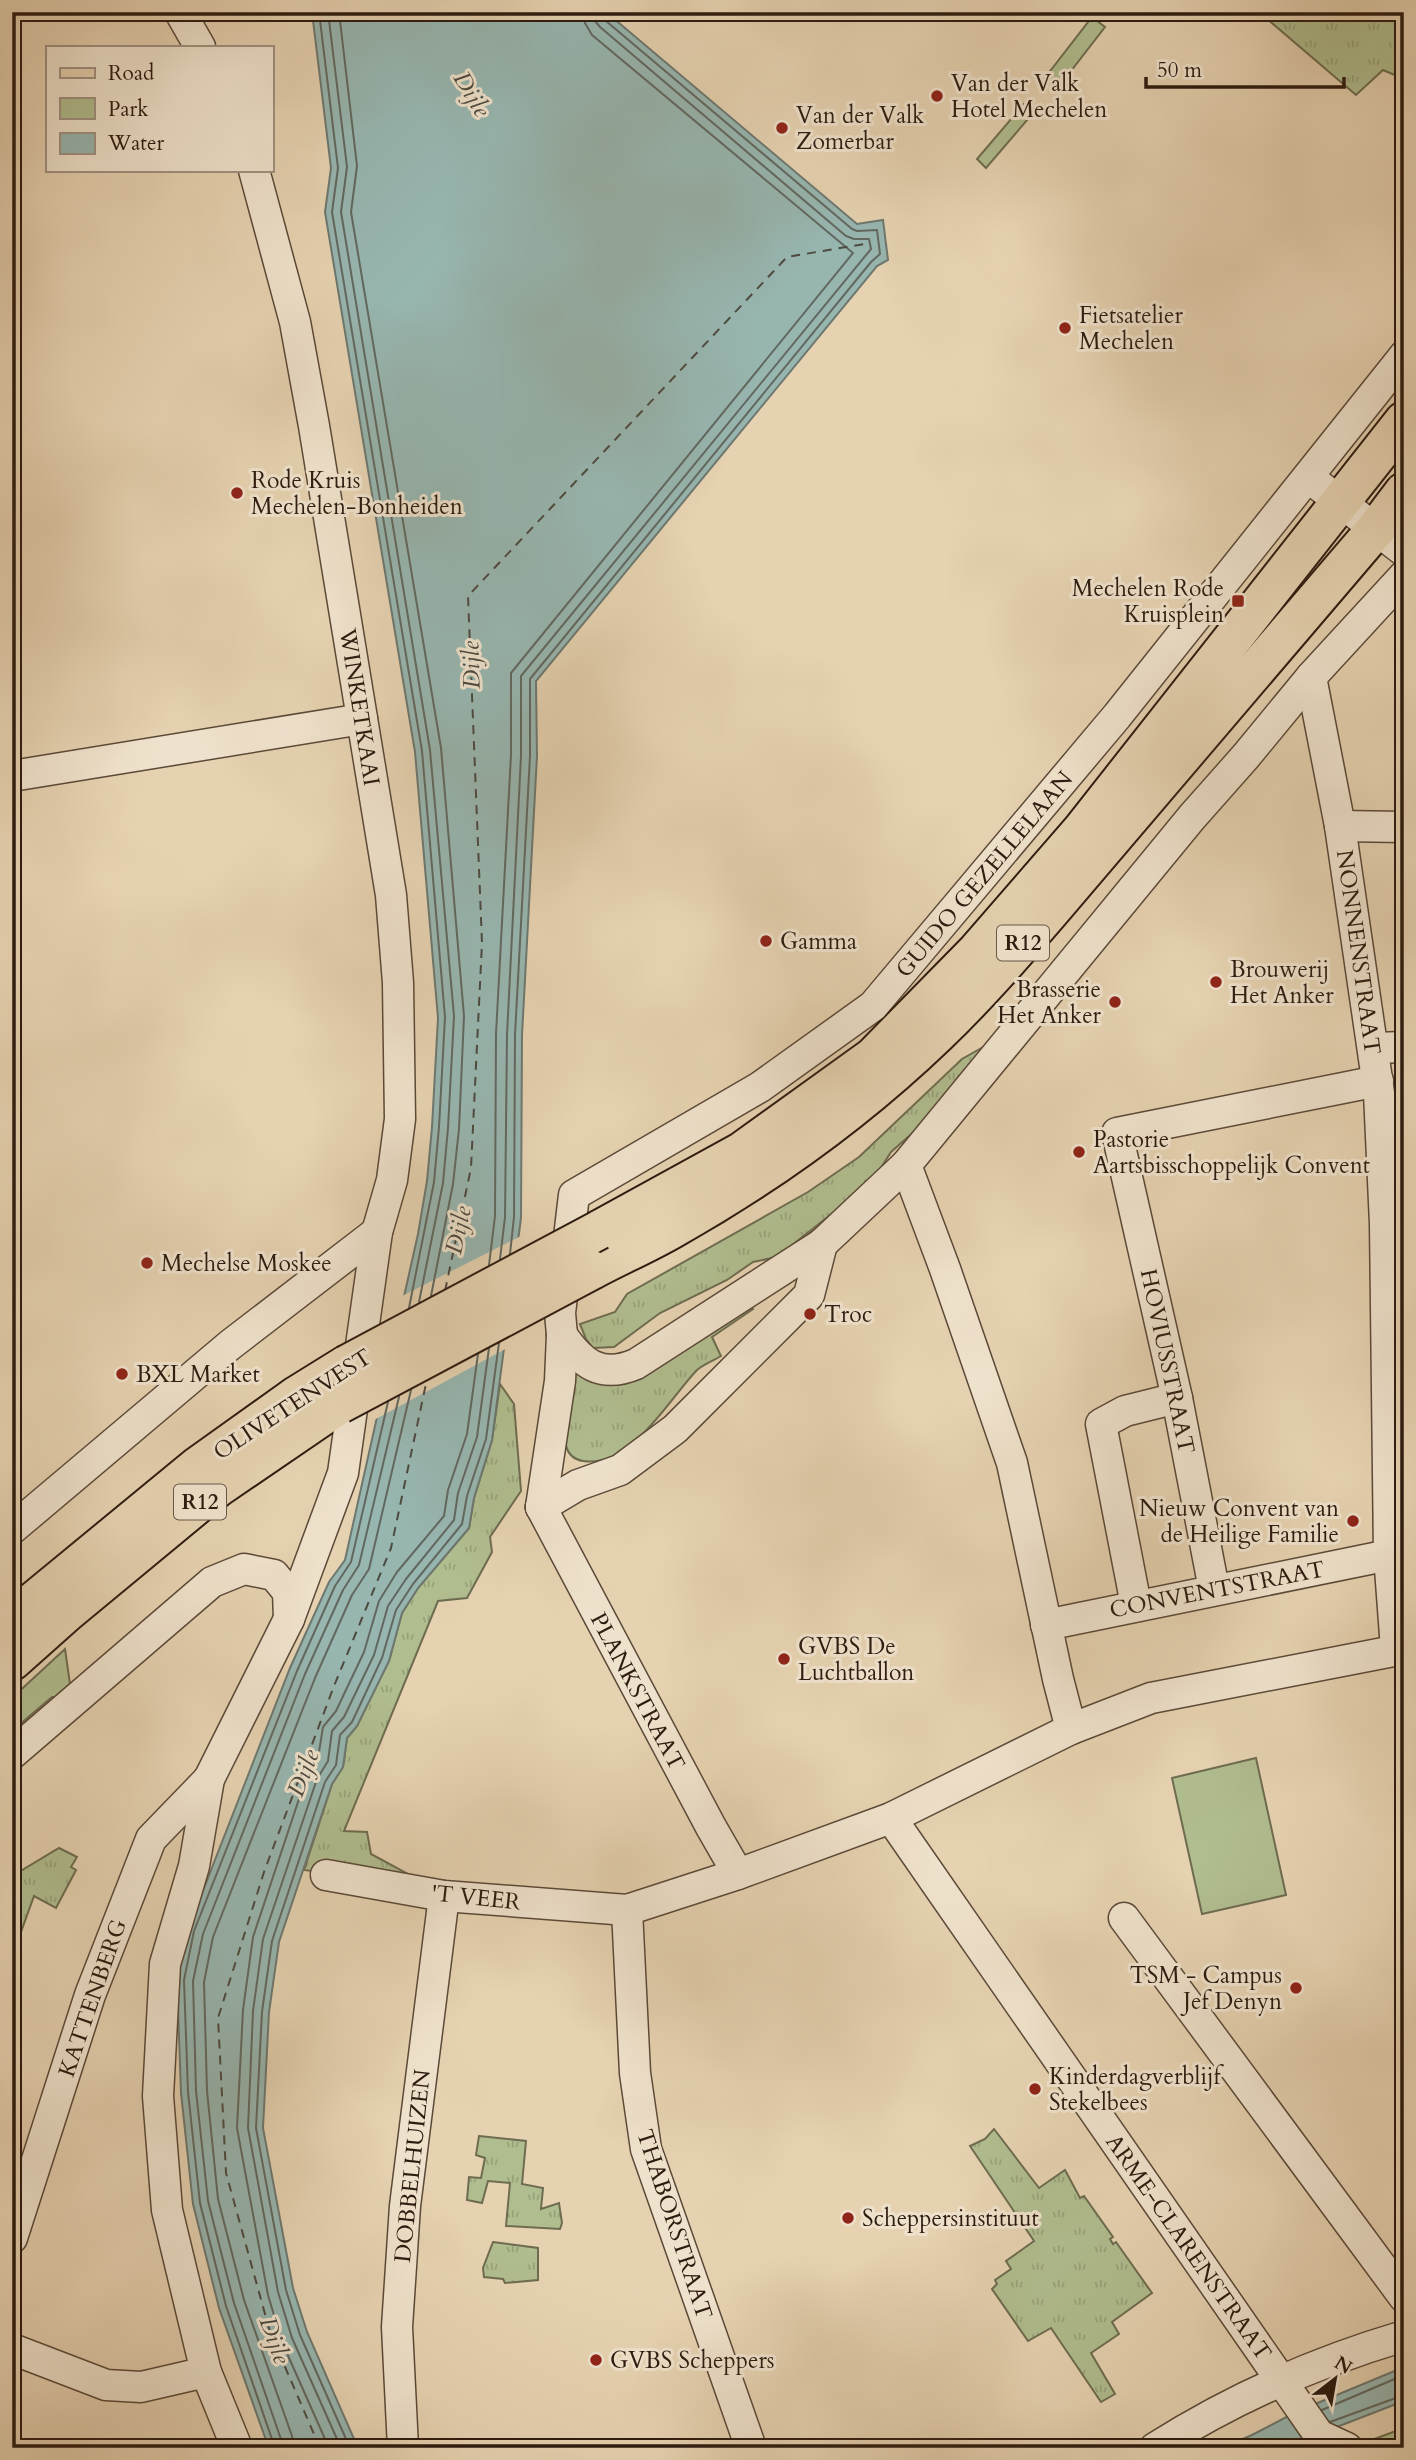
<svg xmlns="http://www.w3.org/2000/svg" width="1416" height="2460" font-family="Cardo,serif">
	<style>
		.grass { fill: url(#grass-tufts); stroke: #6e6c50; stroke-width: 2 }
		.green { fill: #b0bd8f; stroke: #6e6c50; stroke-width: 2 }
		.water { fill: #97b6b0; stroke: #6d7870; stroke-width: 2 }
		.pier { fill: #e6d2b1 }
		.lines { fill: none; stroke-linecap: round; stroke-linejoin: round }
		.shore { stroke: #626860; stroke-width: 2 }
		.ferry { stroke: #4d4a40; stroke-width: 2; stroke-dasharray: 9 7; stroke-linecap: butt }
		.street-casing { stroke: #5b4938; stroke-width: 33 }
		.primary-casing { stroke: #2d1b10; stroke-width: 42 }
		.street { stroke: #efe2cc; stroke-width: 30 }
		.primary { stroke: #e6d2b1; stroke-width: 38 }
		.primary-bridge-casing { stroke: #2d1b10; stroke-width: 42; stroke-linecap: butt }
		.primary-bridge { stroke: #e6d2b1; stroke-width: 38 }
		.poi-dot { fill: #8f2418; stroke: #efe2cc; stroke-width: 2.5 }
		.labels { text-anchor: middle; stroke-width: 6; stroke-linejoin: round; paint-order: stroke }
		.shield { fill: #efe2cc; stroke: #675748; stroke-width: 2 }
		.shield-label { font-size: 21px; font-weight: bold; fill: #2d1b10 }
		.poi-label { font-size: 23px; fill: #2d1b10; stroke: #efe2cc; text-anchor: start }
		.street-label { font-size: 23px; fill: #2d1b10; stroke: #efe2cc }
		.water-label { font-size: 24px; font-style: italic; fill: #4d4a40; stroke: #efe2cc }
	</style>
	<defs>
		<pattern id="grass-tufts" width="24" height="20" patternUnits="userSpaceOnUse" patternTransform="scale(1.75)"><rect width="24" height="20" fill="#b0bd8f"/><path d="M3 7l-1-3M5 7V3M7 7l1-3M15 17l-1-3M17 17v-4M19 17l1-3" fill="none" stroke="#98a27a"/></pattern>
	</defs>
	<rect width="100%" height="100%" fill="#e6d2b1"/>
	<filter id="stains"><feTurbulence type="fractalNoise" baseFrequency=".00286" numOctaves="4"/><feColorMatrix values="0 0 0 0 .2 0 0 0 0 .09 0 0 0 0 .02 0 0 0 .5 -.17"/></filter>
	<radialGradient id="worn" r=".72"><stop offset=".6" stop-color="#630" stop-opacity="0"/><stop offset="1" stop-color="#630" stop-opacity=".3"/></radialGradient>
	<!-- grass -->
	<g class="grass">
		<path d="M 1259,12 L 1404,12 L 1404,79 L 1383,70 L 1356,95 Z"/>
		<path d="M 985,1046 L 932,1116 L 891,1152 L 872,1182 L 777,1257 L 753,1262 L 727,1280 L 660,1313 L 614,1347 L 593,1348 L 586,1339 L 580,1324 L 615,1312 L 627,1294 L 808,1192 L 859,1157 L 962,1059 Z"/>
		<path d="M 748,1302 L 753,1309 L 712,1337 L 721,1356 C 713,1361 704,1364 697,1370 C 668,1400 632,1468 583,1461 C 563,1458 564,1438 565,1422 C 566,1400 563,1389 576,1370 L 596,1380 Z"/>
		<path d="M 500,1384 L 514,1404 L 521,1491 L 490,1537 L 492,1552 L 467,1598 L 438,1601 L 344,1831 L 367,1832 L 371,1854 L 421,1881 L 411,1885 L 304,1870 L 332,1784 L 343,1767 L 347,1738 L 357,1726 L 389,1661 L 402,1613 L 418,1588 L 469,1528 L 474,1498 L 492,1440 Z"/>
		<path d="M 59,1848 L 77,1857 L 71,1867 L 76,1870 L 56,1908 L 34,1896 L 12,1957 L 12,1946 L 17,1941 L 12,1935 L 12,1882 L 19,1872 Z"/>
		<path d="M 994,2129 L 1039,2188 L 1065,2170 L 1080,2198 L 1084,2196 L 1113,2237 L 1110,2239 L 1113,2244 L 1116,2242 L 1152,2293 L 1112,2322 L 1119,2334 L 1091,2353 L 1115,2394 L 1101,2402 L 1051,2328 L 1028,2341 L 992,2289 L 997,2284 L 995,2280 L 1011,2269 L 1006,2261 L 1034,2241 L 970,2146 L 985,2139 Z"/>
		<path d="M 479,2136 L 526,2141 L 522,2184 L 543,2188 L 541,2209 L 559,2203 L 562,2223 L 560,2229 L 506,2226 L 510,2183 L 488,2181 L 482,2203 L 467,2200 L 469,2177 L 481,2178 L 485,2158 L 476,2155 Z"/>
		<path d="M 493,2242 L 538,2248 L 538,2280 L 505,2283 L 503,2279 L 484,2277 L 483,2268 Z"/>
	</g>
	<!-- green -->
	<g class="green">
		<path d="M 1092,17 L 1105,27 L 1057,89 L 1044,79 Z"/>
		<path d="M 1024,104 L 1034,112 L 986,168 L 977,159 Z"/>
		<path d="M 65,1649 L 71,1691 L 62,1697 L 52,1697 L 12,1731 L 12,1698 Z"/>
		<path d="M 1256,1758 L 1286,1895 L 1202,1914 L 1172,1778 Z"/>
		<path d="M 1404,2428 L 1404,2448 L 1377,2438 Z"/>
	</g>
	<!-- water -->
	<g class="water">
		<path d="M 312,12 L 606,12 L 857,224 L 883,220 L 888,260 L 877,266 L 536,681 L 537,756 L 522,1035 L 521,1218 L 492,1440 L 474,1498 L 469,1528 L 418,1588 L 402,1613 L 389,1661 L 357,1726 L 347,1738 L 343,1767 L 332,1784 L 279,1942 L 269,2012 L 263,2128 L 293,2288 L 307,2332 L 358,2448 L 269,2448 L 267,2443 L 219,2308 L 193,2204 L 181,2093 L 177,1979 L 188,1929 L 290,1668 L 329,1582 L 345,1560 L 418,1234 L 427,1181 L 432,1127 L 438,1018 L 415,752 L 325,212 L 331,168 Z"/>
		<path d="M 1404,2367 L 1404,2401 L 1329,2430 L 1293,2448 L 1222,2448 L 1252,2435 L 1296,2412 Z"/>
	</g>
	<!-- pier -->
	<path class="pier" d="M 523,1235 L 509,1347 L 374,1420 L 400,1297 Z"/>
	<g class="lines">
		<!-- shore -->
		<g class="shore">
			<path d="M 319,12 L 338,168 L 332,212 L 422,751 L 445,1017 L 439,1127 L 434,1182 L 409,1308"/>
			<path d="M 328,12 L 347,167 L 341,212 L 430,750 L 454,1016 L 448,1128 L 443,1183 L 419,1302"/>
			<path d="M 339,12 L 357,166 L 351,212 L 441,748 L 464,1016 L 459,1129 L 453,1184 L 431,1296"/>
			<path d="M 510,1254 L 514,1217 L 515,1035 L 530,756 L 530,679 L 871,262 L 880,254 L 877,230 L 857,231 L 852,229 L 606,21 L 603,12"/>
			<path d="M 500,1259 L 505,1217 L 507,1035 L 521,756 L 521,676 L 871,249 L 869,239 L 854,239 L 846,236 L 600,27 L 595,21 L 594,12"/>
			<path d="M 489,1265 L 495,1216 L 496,1034 L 511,755 L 511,673 L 853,253 L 592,35 L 585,23 L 583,12"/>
			<path d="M 1322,2410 L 1404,2375"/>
			<path d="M 1330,2422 L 1404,2395"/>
			<path d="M 275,2448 L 226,2306 L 200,2203 L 188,2092 L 184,1980 L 194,1931 L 297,1671 L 335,1586 L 351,1562 L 388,1402"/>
			<path d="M 284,2448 L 234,2303 L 208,2201 L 196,2091 L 193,1981 L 203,1934 L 305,1674 L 343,1590 L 359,1565 L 399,1397"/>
			<path d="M 294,2448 L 292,2436 L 244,2300 L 218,2199 L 207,2091 L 204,1982 L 213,1937 L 315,1678 L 352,1595 L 369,1569 L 411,1390"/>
			<path d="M 329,2448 L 282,2342 L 268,2295 L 237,2128 L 243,2010 L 253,1937 L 307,1775 L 318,1758 L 323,1727 L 336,1711 L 364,1652 L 379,1601 L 397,1572 L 444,1516 L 448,1490 L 467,1434 L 478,1354"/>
			<path d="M 341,2448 L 292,2338 L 278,2292 L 248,2128 L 253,2011 L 263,1939 L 317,1779 L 328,1761 L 332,1731 L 344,1717 L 374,1655 L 388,1606 L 406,1579 L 454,1520 L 458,1493 L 477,1437 L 489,1348"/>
			<path d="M 350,2448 L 300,2335 L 286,2290 L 256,2128 L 262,2012 L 272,1941 L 325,1782 L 336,1765 L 340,1735 L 352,1722 L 382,1658 L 396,1610 L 413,1584 L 462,1524 L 467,1496 L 486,1439 L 499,1343"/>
		</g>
		<!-- ferry -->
		<g class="ferry">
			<path d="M 445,1291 L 471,1168 L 482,943 L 468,596 L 787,257 L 870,243"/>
			<path d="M 320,2448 L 270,2332 L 226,2173 L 218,2018 L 264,1872 L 334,1686 L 391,1548 L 427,1379"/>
		</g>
		<!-- street casing -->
		<g class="street-casing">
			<g id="street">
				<path d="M 180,12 L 200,47"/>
				<path d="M 1308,477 L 1404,551"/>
				<path d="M 1311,677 L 1340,826 L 1379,1093 L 1385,1224 L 1389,1555 L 1396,1649"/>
				<path d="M 12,776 L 362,719"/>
				<path d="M 1340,826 L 1404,827"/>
				<path d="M 1373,1048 L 1404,1047"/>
				<path d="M 906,1165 L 945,1269 L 1012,1463 L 1058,1679 L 1071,1729"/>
				<path d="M 562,1335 C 582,1364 601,1379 636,1364 L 822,1244 L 906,1165 L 1192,817 L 1246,756 L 1311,677 L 1404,576"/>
				<path d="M 541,1507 L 560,1381 L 562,1335 L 560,1313 L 574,1195 L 760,1087 L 873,1006 L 1117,716 L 1404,356"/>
				<path d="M 541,1507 L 711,1827 L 738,1874"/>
				<path d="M 541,1507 L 578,1485 L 620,1470 L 675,1429 L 809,1295 L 822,1244"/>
				<path d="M 12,1529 L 230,1345 L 377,1232"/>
				<path d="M 1214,1589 L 1177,1398 L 1117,1133 L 1378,1081"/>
				<path d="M 1136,1605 L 1101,1424 L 1125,1411 L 1177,1398"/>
				<path d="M 1046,1625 L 1389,1555"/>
				<path d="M 12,1754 L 212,1582 L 244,1569 L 274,1575 L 288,1592 L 289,1619"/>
				<path d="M 891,1818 L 1319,2435 L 1347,2448"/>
				<path d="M 326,1875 L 444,1896 L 627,1910 L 738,1874 L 891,1818 L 1071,1729 L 1151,1698 L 1404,1649"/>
				<path d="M 627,1910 L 635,2073 L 646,2149 L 751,2448"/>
				<path d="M 1124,1918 L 1404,2297"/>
				<path d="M 12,2238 L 90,1995 L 151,1839 L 209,1779"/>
				<path d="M 12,2349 L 106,2385 L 141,2387 L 206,2372"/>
				<path d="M 237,2448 L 206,2372 L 167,2210 L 158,2096 L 165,1964 L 194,1866 L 209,1779 L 289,1619 L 343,1473 L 377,1232 L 392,1180 L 400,1119 L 398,983 L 391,895 L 314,426 L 295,322 L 254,170"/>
				<path d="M 403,2448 L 397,2327 L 405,2206 L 444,1896"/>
				<path d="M 1155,2448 C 1232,2399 1316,2362 1404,2336"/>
			</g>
		</g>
		<!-- primary casing -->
		<g class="primary-casing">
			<g id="primary">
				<path d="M 599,1230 L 741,1152 L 873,1057 L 977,951 L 1082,830 L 1404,421"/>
				<path d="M 592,1270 C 618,1256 646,1244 672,1229 C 766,1176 859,1109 937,1034 C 978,995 1015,952 1052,909 L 1376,529 L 1404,492"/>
				<path d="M 12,1619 L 198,1466 L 296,1396 L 346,1365"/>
				<path d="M 12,1661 L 67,1612 L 217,1488 L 340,1404"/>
			</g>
		</g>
		<!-- street -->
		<use href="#street" class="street"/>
		<!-- primary -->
		<use href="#primary" class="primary"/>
		<!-- primary-bridge casing -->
		<g class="primary-bridge-casing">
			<g id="primary-bridge">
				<path d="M 346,1365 L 599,1230"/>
				<path d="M 340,1404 L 592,1270"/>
			</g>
		</g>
		<!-- primary-bridge -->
		<use href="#primary-bridge" class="primary-bridge"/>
	</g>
	<!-- markers -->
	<g class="poi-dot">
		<circle cx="937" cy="96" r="7"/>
		<circle cx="782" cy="128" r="7"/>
		<circle cx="1065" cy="328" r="7"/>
		<circle cx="237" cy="493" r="7"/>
		<rect x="1231" y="594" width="14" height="14" rx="3.5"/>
		<circle cx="766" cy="941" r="7"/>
		<circle cx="1216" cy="982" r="7"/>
		<circle cx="1115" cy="1002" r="7"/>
		<circle cx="1079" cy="1152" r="7"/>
		<circle cx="147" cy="1263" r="7"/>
		<circle cx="810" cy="1314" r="7"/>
		<circle cx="122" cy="1374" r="7"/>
		<circle cx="1353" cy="1521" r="7"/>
		<circle cx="784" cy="1659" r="7"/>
		<circle cx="1296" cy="1988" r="7"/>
		<circle cx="1035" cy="2089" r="7"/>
		<circle cx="848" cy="2218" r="7"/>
		<circle cx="596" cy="2360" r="7"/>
	</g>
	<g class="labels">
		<!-- shield labels -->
		<g class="shield">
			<rect x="997" y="925.5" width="52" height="35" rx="5"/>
			<rect x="174" y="1484.5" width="52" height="35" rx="5"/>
		</g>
		<g class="shield-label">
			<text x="1023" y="950">R12</text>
			<text x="200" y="1509">R12</text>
		</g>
		<!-- poi labels -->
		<g class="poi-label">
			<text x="951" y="91">Van der Valk<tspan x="951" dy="26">Hotel Mechelen</tspan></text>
			<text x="796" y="123">Van der Valk<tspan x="796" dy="26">Zomerbar</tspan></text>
			<text x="1079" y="323">Fietsatelier<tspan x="1079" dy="26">Mechelen</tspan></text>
			<text x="251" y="488">Rode Kruis<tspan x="251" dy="26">Mechelen-Bonheiden</tspan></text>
			<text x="1224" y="596" text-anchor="end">Mechelen Rode<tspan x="1224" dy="26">Kruisplein</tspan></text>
			<text x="780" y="949">Gamma</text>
			<text x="1230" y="977">Brouwerij<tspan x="1230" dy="26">Het Anker</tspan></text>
			<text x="1101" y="997" text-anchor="end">Brasserie<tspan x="1101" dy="26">Het Anker</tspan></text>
			<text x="1093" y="1147">Pastorie<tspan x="1093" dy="26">Aartsbisschoppelijk Convent</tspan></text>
			<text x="161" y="1271">Mechelse Moskee</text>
			<text x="824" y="1322">Troc</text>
			<text x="136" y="1382">BXL Market</text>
			<text x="1339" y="1516" text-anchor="end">Nieuw Convent van<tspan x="1339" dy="26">de Heilige Familie</tspan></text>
			<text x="798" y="1654">GVBS De<tspan x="798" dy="26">Luchtballon</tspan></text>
			<text x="1282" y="1983" text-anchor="end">TSM - Campus<tspan x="1282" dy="26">Jef Denyn</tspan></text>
			<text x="1049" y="2084">Kinderdagverblijf<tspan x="1049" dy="26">Stekelbees</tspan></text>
			<text x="862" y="2226">Scheppersinstituut</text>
			<text x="610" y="2368">GVBS Scheppers</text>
		</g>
		<!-- street labels -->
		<g class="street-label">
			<text transform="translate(360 707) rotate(81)" y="8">WINKETKAAI</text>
			<text transform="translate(984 874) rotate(-50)" y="8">GUIDO GEZELLELAAN</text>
			<text transform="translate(1359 952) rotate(82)" y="8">NONNENSTRAAT</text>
			<text transform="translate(1168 1361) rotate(78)" y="8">HOVIUSSTRAAT</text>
			<text transform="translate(292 1404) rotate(-33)" y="8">OLIVETENVEST</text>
			<text transform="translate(1217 1589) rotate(-11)" y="8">CONVENTSTRAAT</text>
			<text transform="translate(638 1691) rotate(62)" y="8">PLANKSTRAAT</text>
			<text transform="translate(476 1897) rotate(6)" y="8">'T VEER</text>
			<text transform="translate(92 1998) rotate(-71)" y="8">KATTENBERG</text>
			<text transform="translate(412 2166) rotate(-84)" y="8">DOBBELHUIZEN</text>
			<text transform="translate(675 2224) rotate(72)" y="8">THABORSTRAAT</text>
			<text transform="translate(1189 2247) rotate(55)" y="8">ARME-CLARENSTRAAT</text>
		</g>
		<!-- water labels -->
		<g class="water-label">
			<text transform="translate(472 94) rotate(59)" y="8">Dijle</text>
			<text transform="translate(471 665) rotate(-92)" y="8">Dijle</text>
			<text transform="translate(458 1230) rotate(-78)" y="8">Dijle</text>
			<text transform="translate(303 1773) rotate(-69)" y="8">Dijle</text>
			<text transform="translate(275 2340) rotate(70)" y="8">Dijle</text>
		</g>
	</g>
	<!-- margin -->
	<rect width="1416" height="2460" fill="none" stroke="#e6d2b1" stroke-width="42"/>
	<rect x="14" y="14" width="1388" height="2432" fill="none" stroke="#2d1b10" stroke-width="3.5"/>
	<rect x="21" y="21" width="1374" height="2418" fill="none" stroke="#2d1b10" stroke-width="2"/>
	<!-- legend -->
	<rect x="46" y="46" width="228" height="126" fill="#efe2cc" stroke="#a19281" stroke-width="2"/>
	<rect x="60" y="68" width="35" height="10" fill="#e6d2b1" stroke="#a19281" stroke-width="2"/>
	<text x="108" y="80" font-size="21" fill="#2d1b10">Road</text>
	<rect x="60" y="98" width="35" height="21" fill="#b0bd8f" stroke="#a19281" stroke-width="2"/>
	<text x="108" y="116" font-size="21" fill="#2d1b10">Park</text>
	<rect x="60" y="133" width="35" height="21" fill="#97b6b0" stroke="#a19281" stroke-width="2"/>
	<text x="108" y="150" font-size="21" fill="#2d1b10">Water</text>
	<!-- north arrow -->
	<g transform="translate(1335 2379) rotate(31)" stroke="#efe2cc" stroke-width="5" paint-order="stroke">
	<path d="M0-5L12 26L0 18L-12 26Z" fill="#2d1b10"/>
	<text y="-10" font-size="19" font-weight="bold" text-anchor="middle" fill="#2d1b10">N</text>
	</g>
	<!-- scale -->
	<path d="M1146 77v10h198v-10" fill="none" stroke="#2d1b10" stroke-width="3.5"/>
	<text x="1157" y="77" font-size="21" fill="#2d1b10" stroke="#efe2cc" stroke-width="5" paint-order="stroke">50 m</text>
	<rect width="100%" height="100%" filter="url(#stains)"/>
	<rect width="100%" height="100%" fill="url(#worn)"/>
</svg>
